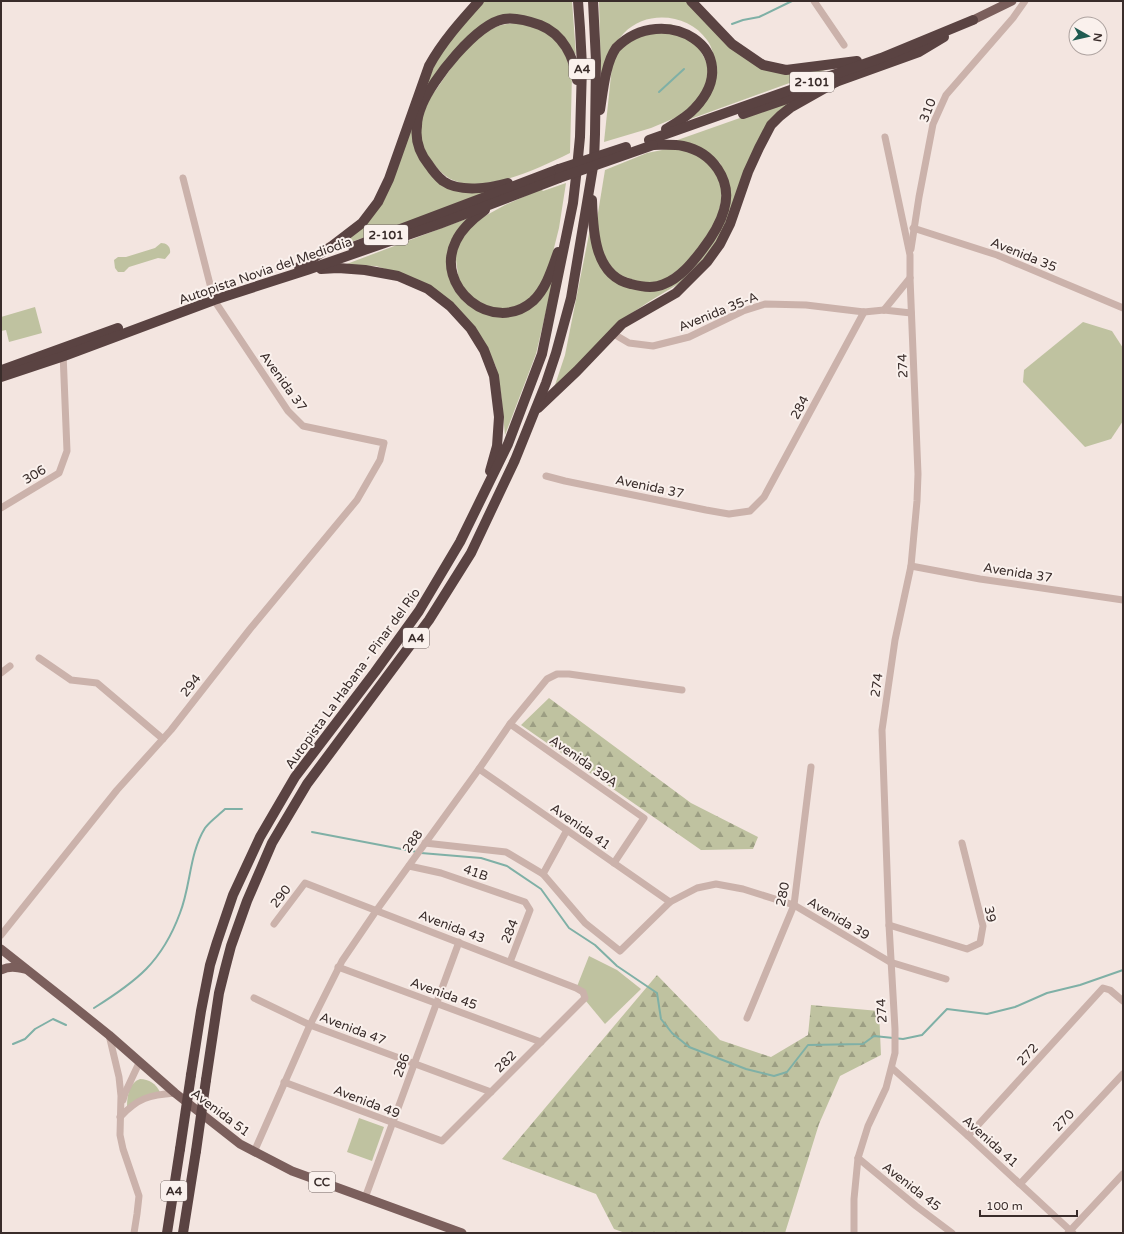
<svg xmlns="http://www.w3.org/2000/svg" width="1124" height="1234" font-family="'Varela Round',sans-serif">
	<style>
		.green { fill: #bfc2a0 }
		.forest { fill: url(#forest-firs) }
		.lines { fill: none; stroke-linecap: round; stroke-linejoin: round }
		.stream { stroke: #7fb0a6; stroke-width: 2 }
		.minor { stroke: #cbb2ab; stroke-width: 7 }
		.major { stroke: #7b5f5c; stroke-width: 9 }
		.highway { stroke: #5a4342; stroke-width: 10 }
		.highway-bridge { stroke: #5a4342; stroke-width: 10 }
		.labels { text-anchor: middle; stroke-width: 4; stroke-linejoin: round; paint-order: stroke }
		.shield { fill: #faf1ed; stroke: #736764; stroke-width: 1 }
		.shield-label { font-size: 12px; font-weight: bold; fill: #392c2a }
		.street-label { font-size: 13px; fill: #392c2a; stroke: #faf1ed }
	</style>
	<defs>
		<pattern id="forest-firs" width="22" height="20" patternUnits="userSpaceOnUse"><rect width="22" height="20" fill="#bfc2a0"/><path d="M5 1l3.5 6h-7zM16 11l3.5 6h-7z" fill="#9c9e83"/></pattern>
	</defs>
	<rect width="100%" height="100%" fill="#f3e5e0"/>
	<!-- green -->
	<g class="green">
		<path d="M 484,1 L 572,1 L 576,55 L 566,41 L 548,24 L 503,16 L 438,71 L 414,124 L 438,179 L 491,190 L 401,225 L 342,245 L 359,230 L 375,212 L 435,64 L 452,37 Z"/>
		<path d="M 599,1 L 689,1 L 763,68 L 828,69 L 685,121 L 716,67 C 714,58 713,48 707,40 C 689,14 647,9 624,33 C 612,45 607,60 601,76 Z"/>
		<path d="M 521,23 L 539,28 L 555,39 L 566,56 L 572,75 L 570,153 C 539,168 506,184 472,184 C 456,184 443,177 434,164 C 429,158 424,151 421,143 C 418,131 423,113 428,102 C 431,96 436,90 440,84 C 454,64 471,39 494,28 C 502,24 512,23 521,23 Z"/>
		<path d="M 659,24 L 670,24 L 682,28 L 691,33 L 709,67 L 706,85 L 700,98 L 682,115 L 651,128 L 604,142 L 612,66 L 619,50 L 646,27 Z"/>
		<path d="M 797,98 L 782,111 L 714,248 L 680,283 L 650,301 L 617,323 L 553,391 L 565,355 L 591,224 L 603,267 L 656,290 L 701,256 L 729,189 L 720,163 L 710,154 L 669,143 Z"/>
		<path d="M 672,148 L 689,151 L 705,160 L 715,171 L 722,187 L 721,202 L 717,220 L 689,262 L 660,283 L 644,284 L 618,274 L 608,263 L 601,249 L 597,219 L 605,170 L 647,153 Z"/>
		<path d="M 566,183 L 559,228 L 552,256 L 544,279 L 535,294 L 524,303 L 507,309 L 492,309 L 476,302 L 459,282 L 455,252 L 460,242 L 471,227 L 485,216 L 505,205 L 541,189 L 543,191 Z"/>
		<path d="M 471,217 L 453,239 L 451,284 L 459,296 L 469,305 L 513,315 L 555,273 L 536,354 L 505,435 L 501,394 L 496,367 L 483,339 L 414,278 L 376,266 L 344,265 Z"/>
		<path d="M 161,243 C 167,243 171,247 170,253 L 165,259 L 158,258 L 129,267 L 124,272 L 118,272 L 115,268 L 114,260 L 118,257 L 126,257 L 155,248 Z"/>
		<path d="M 35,307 L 42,333 L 9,342 L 6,330 L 1,331 L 1,317 Z"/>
		<path d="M 1083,322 L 1112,331 L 1123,348 L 1123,421 L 1111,439 L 1085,447 L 1023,382 L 1024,370 Z"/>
		<path d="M 589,956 L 617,970 L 641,989 L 605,1024 L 576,989 Z"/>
		<path d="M 140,1079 C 149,1079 156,1084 160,1092 L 127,1107 C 127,1095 129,1083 140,1079 Z"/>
		<path d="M 359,1118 L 384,1127 L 372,1161 L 347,1152 Z"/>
	</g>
	<!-- forest -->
	<g class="forest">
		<path d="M 549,698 L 691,803 L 758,837 L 753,849 L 701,850 L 521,725 Z"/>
		<path d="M 657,975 L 720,1040 L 771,1057 L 808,1035 L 811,1005 L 879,1011 L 881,1055 L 840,1076 L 819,1124 L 785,1233 L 625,1233 L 614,1229 L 596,1194 L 502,1159 Z"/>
	</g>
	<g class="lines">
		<!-- stream -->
		<g class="stream">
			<path d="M 732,24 L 743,20 L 759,17 L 792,1"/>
			<path d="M 659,92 L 684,69"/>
			<path d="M 312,832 L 417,852"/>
			<path d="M 421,853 L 481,858 L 507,866 L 541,889 L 569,928 L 595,945 L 617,966 L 657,993 L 661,1019 L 672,1033 L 689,1047 L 746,1069 L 774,1076 L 787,1072 L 808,1045 L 863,1044 L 874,1036 L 903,1039 L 922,1035 L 947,1009 L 987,1014 L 1015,1007 L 1047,993 L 1080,985 L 1123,970"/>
			<path d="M 94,1008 C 137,981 162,962 180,913 C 191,885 189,854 205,828 C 210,821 219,815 225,809 L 242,809"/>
			<path d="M 13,1044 L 25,1039 L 35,1029 L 53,1019 L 66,1025"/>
		</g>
		<!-- minor -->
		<g class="minor">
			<path d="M 814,1 L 844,45"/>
			<path d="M 913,228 L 997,255 L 1123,308"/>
			<path d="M 911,249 L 919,197 L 933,124 L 946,95 L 1013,18 L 1025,1"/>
			<path d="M 884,310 L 910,278"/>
			<path d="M 612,333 L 629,343 L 653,346 L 689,337 L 743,311 L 765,304 L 806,305 L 864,312 L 884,310 L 911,313"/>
			<path d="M 546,476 L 565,481 L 706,510 L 729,514 L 750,511 L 764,497 L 864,312"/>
			<path d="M 1,508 L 59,473 L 67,451 L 63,353"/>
			<path d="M 911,566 L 980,579 L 1123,600"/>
			<path d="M 39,658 L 71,680 L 97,683 L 163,739"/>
			<path d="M 1,673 L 10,666"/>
			<path d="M 510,724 L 644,818 L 614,863"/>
			<path d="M 479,769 L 670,902"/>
			<path d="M 425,843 L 506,852 L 543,874 L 585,923 L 620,951 L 670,902 L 697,888 L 716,884 L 743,889 L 794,905 L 890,962 L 946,979"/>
			<path d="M 409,866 L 441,873 L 525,902 L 530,910 L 510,962"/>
			<path d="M 543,874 L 567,830"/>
			<path d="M 274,924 L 305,883 L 576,988 L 583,992 L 585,998 L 442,1141 L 284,1082"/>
			<path d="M 889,925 L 967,949 L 980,943 L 983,926 L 962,843"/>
			<path d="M 1,935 L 117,790 L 171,730 L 250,629 L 357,500 L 380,460 L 384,443 L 303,426 L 288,411 L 214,300 L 183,178"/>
			<path d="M 338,967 L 541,1042"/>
			<path d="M 254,998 L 310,1025 L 491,1092"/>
			<path d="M 747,1018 L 794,905 L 811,767"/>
			<path d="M 109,1035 L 119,1077 L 121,1096 L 120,1135 L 123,1149 L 139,1196 L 137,1214 L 134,1233"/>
			<path d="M 892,1068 L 968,1136 L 1073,1233"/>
			<path d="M 123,1100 L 125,1093 L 139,1063"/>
			<path d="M 120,1117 C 138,1098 149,1095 175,1093"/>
			<path d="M 968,1136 L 1103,988 L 1110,990 L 1123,1001"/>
			<path d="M 254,1152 L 310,1025 L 342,961 L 376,911 L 479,769 L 510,724 L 547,679 L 557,674 L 569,674 L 682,690"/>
			<path d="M 858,1158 L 916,1206 L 952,1233"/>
			<path d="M 1020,1184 L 1123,1074"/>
			<path d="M 365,1198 L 459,942"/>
			<path d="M 854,1233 L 854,1199 L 858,1158 L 868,1126 L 886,1088 L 895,1053 L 895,1029 L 889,925 L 882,730 L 895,640 L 911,566 L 917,501 L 918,474 L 910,278 L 910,255 L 885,137"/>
			<path d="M 1068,1233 L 1123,1174"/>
		</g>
		<!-- major -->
		<g class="major">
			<path d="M 973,20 L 1012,1"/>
			<path d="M 1,949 L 68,1002 L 109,1035 L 175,1093 L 240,1144 L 292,1171 L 462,1233"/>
			<path d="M 1,970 C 9,966 16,967 25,969"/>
		</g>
		<!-- highway -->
		<g class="highway">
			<path d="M 691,1 L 732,44 L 763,65 L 786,70 L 857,61"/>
			<path d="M 830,84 L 919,52 L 944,37"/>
			<path d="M 600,110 C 603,92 605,64 616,48 C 663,0 749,50 695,108 C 687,117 676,123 666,129"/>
			<path d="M 743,114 L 813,90"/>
			<path d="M 649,140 L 881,58 L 973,20"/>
			<path d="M 508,183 C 490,188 460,193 443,181 C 438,177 433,171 429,165 C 420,154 415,140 417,126 C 417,119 419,112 422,105 C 432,80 476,24 504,19 C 515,17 529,21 540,25 C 563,34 574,57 577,80"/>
			<path d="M 592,200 C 593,230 594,276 631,284 C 642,287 654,289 664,284 C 680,278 692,263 702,250 C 712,237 720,225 724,210 C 733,180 712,152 683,146 C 673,144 663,145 653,145"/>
			<path d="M 485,210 C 474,218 462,228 456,241 C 433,287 493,336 533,301 C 546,289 552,269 558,252"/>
			<path d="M 353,247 L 559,169"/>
			<path d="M 299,267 L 332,246 L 362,223 L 378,202 L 389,179 L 429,66 C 442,42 461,21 479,1"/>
			<path d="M 321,269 L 338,268 L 365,270 L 398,276 L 428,289 L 450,306 L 471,329 L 484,350 L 494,376 L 499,417 L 497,446 L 490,471"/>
			<path d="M 2,370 L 118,328"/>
			<path d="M 1,377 L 64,356 L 214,300 L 307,270 L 439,224 L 559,178"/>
			<path d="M 538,408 L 577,371 L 622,324 L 676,293 L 707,262 L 720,244 L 730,224 L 748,172 L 759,148 L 771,125 L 780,116 L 790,108 L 836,82"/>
			<path d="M 191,1075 L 201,1011 L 210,965 L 217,942 L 233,895 L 260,837 L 295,777 L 375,672 L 419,611 L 460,542 L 508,444 L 542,354 L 573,203 L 577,168 L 580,137 L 582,66 L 580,28 L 578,1"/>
			<path d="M 206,1080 L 219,993 L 225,969 L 231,946 L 247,901 L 272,843 L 307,784 L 429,620 L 471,553 L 515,460 L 546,383 L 556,353 L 571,298 L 594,161 L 595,134 L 596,61 L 593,1"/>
			<path d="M 167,1233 L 180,1149"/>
			<path d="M 183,1233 L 196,1151"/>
		</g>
		<!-- highway-bridge -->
		<g class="highway-bridge">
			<path d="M 559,169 L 626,147"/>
			<path d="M 559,178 L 653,145"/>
			<path d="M 180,1149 L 191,1075"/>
			<path d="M 196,1151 L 206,1080"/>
		</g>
	</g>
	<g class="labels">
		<!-- shield labels -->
		<g class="shield">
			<rect x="569" y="59" width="26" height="20" rx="3"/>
			<rect x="790" y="72" width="44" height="20" rx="3"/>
			<rect x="364" y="225" width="44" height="20" rx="3"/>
			<rect x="403" y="628" width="26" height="20" rx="3"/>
			<rect x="309" y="1172" width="26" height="20" rx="3"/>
			<rect x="161" y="1181" width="26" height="20" rx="3"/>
		</g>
		<g class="shield-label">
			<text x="582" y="73">A4</text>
			<text x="812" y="86">2-101</text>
			<text x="386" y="239">2-101</text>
			<text x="416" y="642">A4</text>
			<text x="322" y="1186">CC</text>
			<text x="174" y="1195">A4</text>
		</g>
		<!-- street labels -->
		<g class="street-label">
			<text transform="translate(927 110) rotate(-69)" y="5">310</text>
			<text transform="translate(1024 254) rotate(22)" y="5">Avenida 35</text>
			<text transform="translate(265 270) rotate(-19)" y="5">Autopista Novia del Mediodía</text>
			<text transform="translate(718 311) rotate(-22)" y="5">Avenida 35-A</text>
			<text transform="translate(902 366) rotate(-92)" y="5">274</text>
			<text transform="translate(284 381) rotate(54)" y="5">Avenida 37</text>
			<text transform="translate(799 407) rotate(-62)" y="5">284</text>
			<text transform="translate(34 474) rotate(-31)" y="5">306</text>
			<text transform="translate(650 486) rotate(12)" y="5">Avenida 37</text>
			<text transform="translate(1018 572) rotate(9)" y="5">Avenida 37</text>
			<text transform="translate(352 678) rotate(-54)" y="5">Autopista La Habana - Pinar del Río</text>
			<text transform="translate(190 685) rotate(-52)" y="5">294</text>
			<text transform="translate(876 685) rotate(-82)" y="5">274</text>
			<text transform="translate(584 761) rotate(35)" y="5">Avenida 39A</text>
			<text transform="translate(581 826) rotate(35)" y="5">Avenida 41</text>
			<text transform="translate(412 841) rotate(-55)" y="5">288</text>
			<text transform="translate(476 872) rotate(19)" y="5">41B</text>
			<text transform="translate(782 894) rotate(-79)" y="5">280</text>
			<text transform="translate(280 896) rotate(-52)" y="5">290</text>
			<text transform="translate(991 914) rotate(79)" y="5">39</text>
			<text transform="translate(839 918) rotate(31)" y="5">Avenida 39</text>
			<text transform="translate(452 926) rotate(21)" y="5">Avenida 43</text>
			<text transform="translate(509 931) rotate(-68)" y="5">284</text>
			<text transform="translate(444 993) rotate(20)" y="5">Avenida 45</text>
			<text transform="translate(881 1011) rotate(-94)" y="5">274</text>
			<text transform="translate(353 1028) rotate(21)" y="5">Avenida 47</text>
			<text transform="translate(1027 1054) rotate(-48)" y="5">272</text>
			<text transform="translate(505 1061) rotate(-45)" y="5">282</text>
			<text transform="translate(401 1065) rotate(-70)" y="5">286</text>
			<text transform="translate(367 1101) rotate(21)" y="5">Avenida 49</text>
			<text transform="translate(221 1112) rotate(37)" y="5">Avenida 51</text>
			<text transform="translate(1063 1120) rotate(-47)" y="5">270</text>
			<text transform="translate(991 1141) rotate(42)" y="5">Avenida 41</text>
			<text transform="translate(912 1186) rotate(38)" y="5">Avenida 45</text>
		</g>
	</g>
	<!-- border -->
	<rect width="1124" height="1234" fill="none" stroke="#392c2a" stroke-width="4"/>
	<!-- north arrow -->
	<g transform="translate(1088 36) rotate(98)"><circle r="19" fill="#faf1ed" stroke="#ada29f"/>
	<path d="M0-3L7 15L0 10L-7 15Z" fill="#205b51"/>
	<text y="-6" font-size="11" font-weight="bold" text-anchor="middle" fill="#392c2a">N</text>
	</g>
	<!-- scale -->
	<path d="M980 1210v6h97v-6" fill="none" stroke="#392c2a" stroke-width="2"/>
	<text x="986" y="1210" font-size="12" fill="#392c2a" stroke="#faf1ed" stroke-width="3" paint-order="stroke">100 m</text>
</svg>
